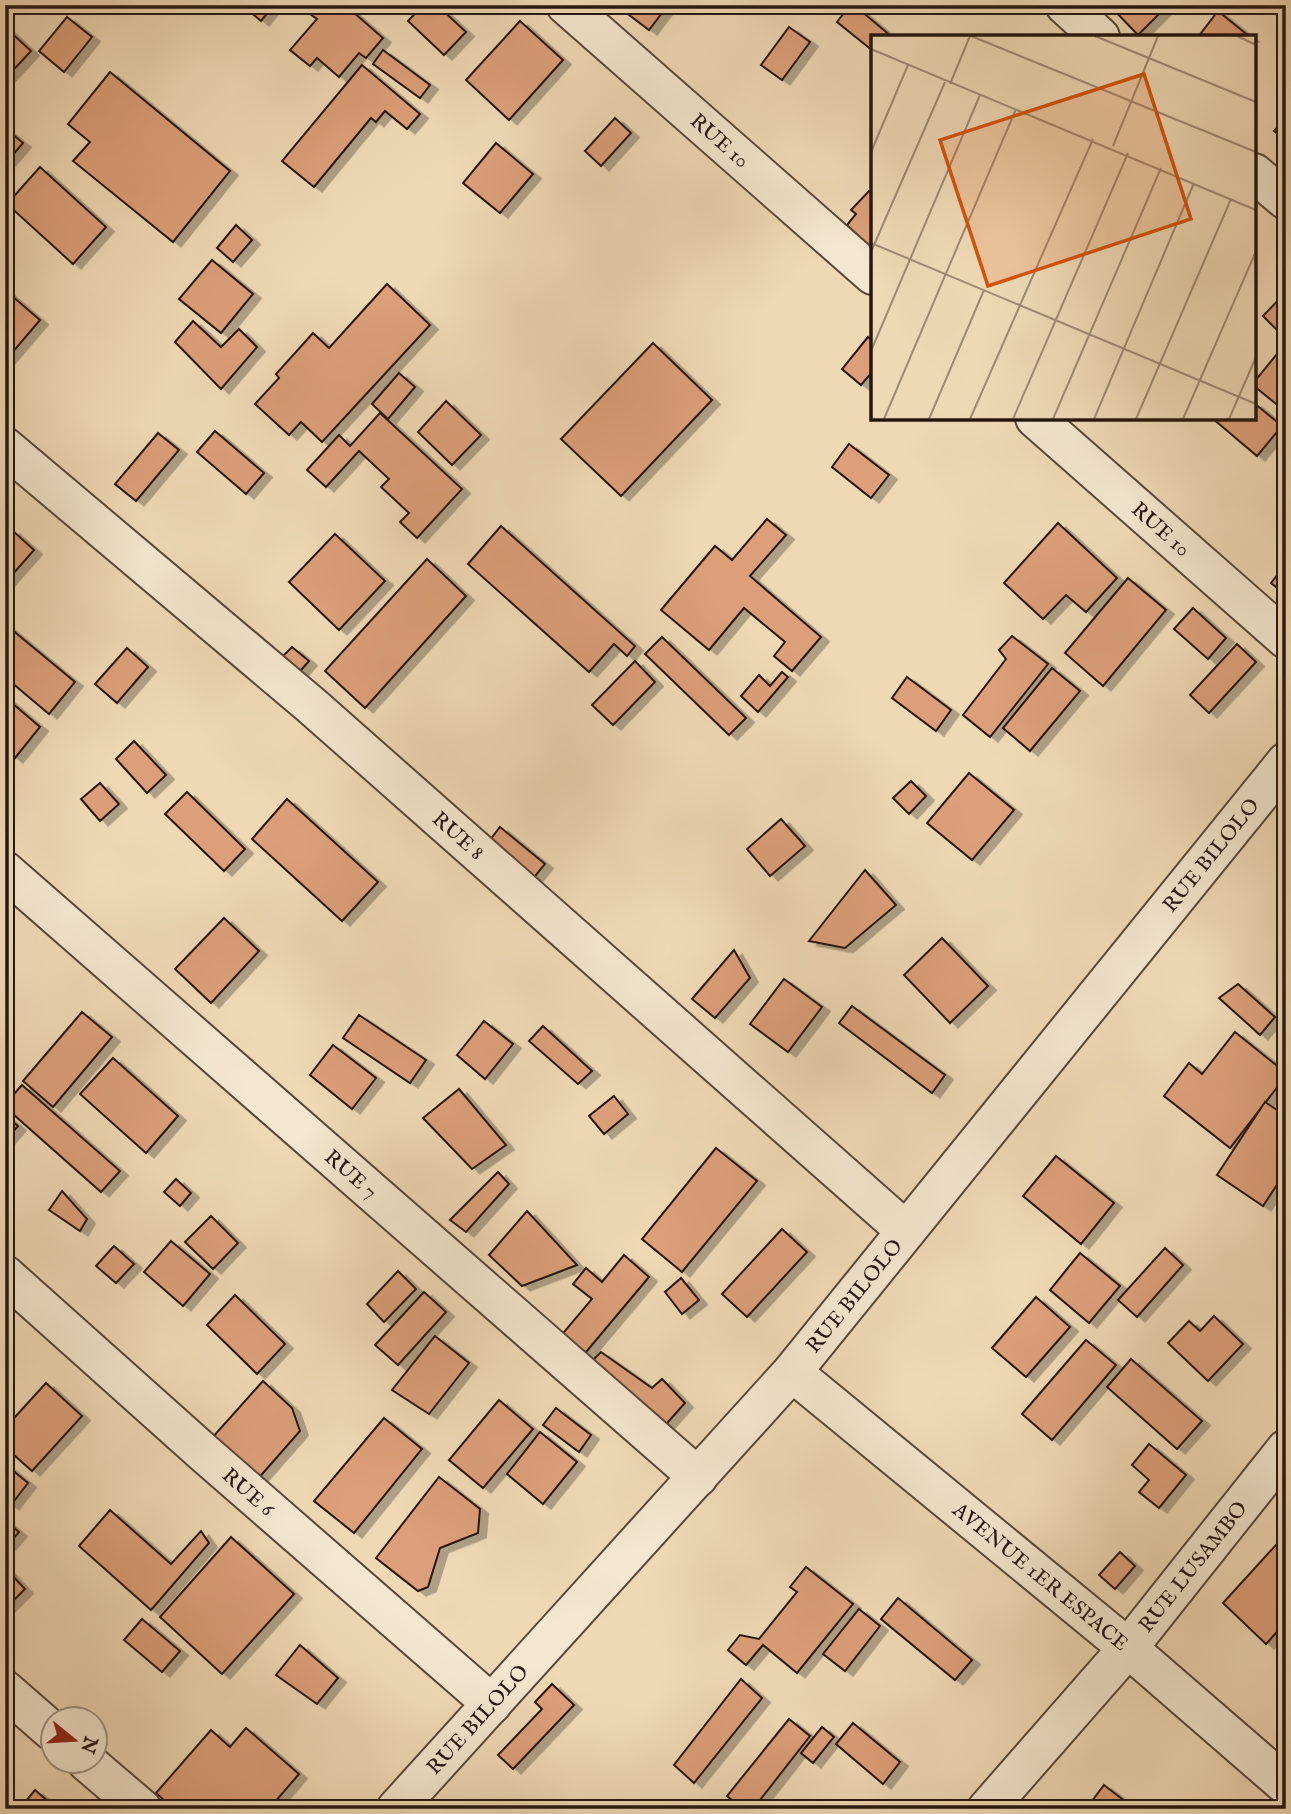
<svg xmlns="http://www.w3.org/2000/svg" width="1291" height="1814" font-family="'IM FELL English',serif">
	<style>
		.building { fill: #dc9f79; stroke: #261611; stroke-width: 2; filter: url(#shadow) }
		.lines { fill: none; stroke-linecap: round; stroke-linejoin: round }
		.street-casing { stroke: #58473a; stroke-width: 42 }
		.street { stroke: #f5e6cf; stroke-width: 38 }
		.labels { text-anchor: middle; stroke-width: 7; stroke-linejoin: round; paint-order: stroke }
		.street-label { font-size: 21px; fill: #261611; stroke: #f5e6cf }
		.inset-road { fill: none; stroke: #9f8b73; stroke-width: 2 }
		.view { fill: #d5520c; fill-opacity: 0.15; stroke: #d5520c; stroke-width: 3.5 }
		.inset-edge { fill: none; stroke: #261611; stroke-width: 3.5 }
	</style>
	<defs>
		<filter id="shadow"><feDropShadow dx="8" dy="4.5" stdDeviation="0" flood-color="#0004"/></filter>
	</defs>
	<rect width="100%" height="100%" fill="#efd9b5"/>
	<filter id="stains"><feTurbulence type="fractalNoise" baseFrequency=".00286" numOctaves="4"/><feColorMatrix values="0 0 0 0 .2 0 0 0 0 .09 0 0 0 0 .02 0 0 0 .5 -.17"/></filter>
	<radialGradient id="worn" r=".72"><stop offset=".6" stop-color="#630" stop-opacity="0"/><stop offset="1" stop-color="#630" stop-opacity=".3"/></radialGradient>
	<!-- building -->
	<g class="building">
		<path d="M 242,5 L 274,5 L 261,21 Z"/>
		<path d="M 312,5 L 345,5 L 383,38 L 366,58 L 359,53 L 339,77 L 317,58 L 310,66 L 290,50 L 317,19 L 307,12 Z"/>
		<path d="M 423,5 L 437,5 L 466,32 L 444,55 L 408,21 Z"/>
		<path d="M 616,5 L 668,5 L 649,30 Z"/>
		<path d="M 850,5 L 854,5 L 892,37 L 873,37 L 873,51 L 837,22 Z"/>
		<path d="M 1109,5 L 1168,5 L 1138,35 Z"/>
		<path d="M 1218,11 L 1250,37 L 1198,37 Z"/>
		<path d="M 67,17 L 92,37 L 64,72 L 39,51 Z"/>
		<path d="M 520,21 L 563,60 L 509,120 L 466,80 Z"/>
		<path d="M 5,27 L 31,51 L 6,78 L 5,78 Z"/>
		<path d="M 789,27 L 810,42 L 782,80 L 761,65 Z"/>
		<path d="M 383,50 L 430,85 L 420,98 L 373,64 Z"/>
		<path d="M 362,65 L 420,114 L 407,129 L 385,111 L 376,122 L 371,118 L 314,187 L 282,161 Z"/>
		<path d="M 110,72 L 230,171 L 173,242 L 73,161 L 90,142 L 68,124 Z"/>
		<path d="M 615,118 L 631,133 L 601,166 L 585,151 Z"/>
		<path d="M 1286,118 L 1286,141 L 1274,131 Z"/>
		<path d="M 5,128 L 23,143 L 5,164 Z"/>
		<path d="M 496,143 L 533,174 L 500,213 L 463,183 Z"/>
		<path d="M 40,167 L 106,227 L 73,264 L 7,204 Z"/>
		<path d="M 869,191 L 873,194 L 872,249 L 847,225 L 856,214 L 851,210 Z"/>
		<path d="M 236,225 L 252,240 L 233,262 L 217,248 Z"/>
		<path d="M 212,260 L 253,294 L 221,333 L 179,299 Z"/>
		<path d="M 387,284 L 430,325 L 322,442 L 301,422 L 289,435 L 255,404 L 279,378 L 276,374 L 313,333 L 329,348 Z"/>
		<path d="M 5,290 L 40,320 L 6,360 L 5,360 Z"/>
		<path d="M 1286,292 L 1286,336 L 1285,338 L 1263,316 Z"/>
		<path d="M 193,321 L 221,347 L 239,329 L 257,347 L 221,389 L 175,342 Z"/>
		<path d="M 868,337 L 873,341 L 873,371 L 861,385 L 842,369 Z"/>
		<path d="M 653,343 L 712,400 L 621,496 L 561,439 Z"/>
		<path d="M 1277,354 L 1286,361 L 1286,412 L 1254,386 L 1254,382 Z"/>
		<path d="M 399,373 L 415,387 L 388,419 L 372,404 Z"/>
		<path d="M 446,401 L 481,435 L 452,465 L 418,432 Z"/>
		<path d="M 1254,403 L 1282,426 L 1257,456 L 1212,418 L 1254,418 Z"/>
		<path d="M 380,413 L 462,489 L 417,538 L 400,522 L 409,513 L 381,487 L 389,479 L 359,451 L 326,487 L 307,470 L 339,435 L 350,446 Z"/>
		<path d="M 215,431 L 264,473 L 246,494 L 197,452 Z"/>
		<path d="M 158,433 L 179,450 L 136,501 L 115,484 Z"/>
		<path d="M 849,444 L 889,475 L 871,498 L 832,467 Z"/>
		<path d="M 767,519 L 786,535 L 750,576 L 821,637 L 792,671 L 774,656 L 785,642 L 744,608 L 709,650 L 661,610 L 715,546 L 732,560 Z"/>
		<path d="M 1058,523 L 1117,578 L 1086,612 L 1066,595 L 1043,619 L 1004,583 Z"/>
		<path d="M 501,526 L 635,646 L 627,656 L 614,644 L 589,672 L 468,564 Z"/>
		<path d="M 12,530 L 34,550 L 5,583 L 5,538 Z"/>
		<path d="M 335,534 L 385,581 L 339,630 L 289,582 Z"/>
		<path d="M 427,559 L 466,596 L 365,708 L 325,671 Z"/>
		<path d="M 1286,564 L 1286,595 L 1271,583 Z"/>
		<path d="M 1128,578 L 1166,610 L 1103,686 L 1065,653 Z"/>
		<path d="M 1193,608 L 1226,638 L 1208,659 L 1174,629 Z"/>
		<path d="M 5,624 L 75,682 L 49,714 L 5,677 Z"/>
		<path d="M 1012,636 L 1048,664 L 990,737 L 963,715 L 1006,659 L 999,650 Z"/>
		<path d="M 662,637 L 746,718 L 729,735 L 645,654 Z"/>
		<path d="M 1237,644 L 1256,662 L 1209,713 L 1190,695 Z"/>
		<path d="M 292,647 L 309,661 L 294,678 L 277,662 Z"/>
		<path d="M 127,648 L 148,667 L 117,703 L 95,684 Z"/>
		<path d="M 635,661 L 655,682 L 613,725 L 592,705 Z"/>
		<path d="M 1052,668 L 1080,691 L 1030,751 L 1003,728 Z"/>
		<path d="M 782,672 L 788,677 L 758,712 L 741,696 L 759,675 L 770,686 Z"/>
		<path d="M 907,677 L 951,710 L 936,731 L 892,698 Z"/>
		<path d="M 5,697 L 40,727 L 15,758 L 5,750 Z"/>
		<path d="M 134,741 L 166,775 L 147,793 L 116,759 Z"/>
		<path d="M 969,773 L 1014,810 L 972,860 L 927,823 Z"/>
		<path d="M 911,781 L 926,796 L 909,814 L 893,798 Z"/>
		<path d="M 100,783 L 119,804 L 100,821 L 81,799 Z"/>
		<path d="M 187,792 L 245,849 L 224,871 L 165,814 Z"/>
		<path d="M 287,799 L 378,882 L 342,921 L 252,839 Z"/>
		<path d="M 781,819 L 805,846 L 770,876 L 747,849 Z"/>
		<path d="M 500,827 L 545,864 L 527,886 L 483,849 Z"/>
		<path d="M 865,870 L 896,905 L 845,948 L 809,941 Z"/>
		<path d="M 224,918 L 259,951 L 211,1003 L 175,969 Z"/>
		<path d="M 942,938 L 988,986 L 950,1023 L 904,975 Z"/>
		<path d="M 734,950 L 750,978 L 715,1018 L 692,999 Z"/>
		<path d="M 784,979 L 822,1007 L 788,1052 L 750,1024 Z"/>
		<path d="M 1238,984 L 1275,1017 L 1260,1035 L 1219,998 Z"/>
		<path d="M 852,1006 L 945,1075 L 932,1093 L 839,1023 Z"/>
		<path d="M 82,1012 L 112,1037 L 53,1107 L 23,1081 Z"/>
		<path d="M 359,1015 L 426,1060 L 410,1083 L 343,1038 Z"/>
		<path d="M 484,1021 L 513,1044 L 485,1079 L 457,1055 Z"/>
		<path d="M 543,1026 L 592,1071 L 578,1084 L 529,1041 Z"/>
		<path d="M 1235,1032 L 1286,1073 L 1286,1076 L 1230,1148 L 1164,1096 L 1189,1063 L 1202,1074 Z"/>
		<path d="M 333,1045 L 376,1078 L 352,1109 L 310,1075 Z"/>
		<path d="M 113,1058 L 178,1116 L 146,1153 L 80,1094 Z"/>
		<path d="M 22,1085 L 120,1171 L 101,1192 L 5,1107 L 5,1104 Z"/>
		<path d="M 459,1089 L 506,1145 L 472,1169 L 423,1118 Z"/>
		<path d="M 614,1096 L 628,1114 L 604,1134 L 589,1116 Z"/>
		<path d="M 1265,1102 L 1286,1116 L 1286,1171 L 1263,1206 L 1217,1175 Z"/>
		<path d="M 5,1115 L 18,1126 L 5,1141 Z"/>
		<path d="M 716,1148 L 757,1181 L 682,1272 L 642,1239 Z"/>
		<path d="M 1056,1156 L 1114,1203 L 1081,1244 L 1023,1196 Z"/>
		<path d="M 498,1172 L 509,1184 L 466,1232 L 450,1220 Z"/>
		<path d="M 176,1179 L 191,1193 L 180,1206 L 164,1192 Z"/>
		<path d="M 62,1191 L 87,1219 L 80,1231 L 49,1210 Z"/>
		<path d="M 527,1211 L 577,1265 L 522,1286 L 489,1255 Z"/>
		<path d="M 211,1216 L 238,1243 L 213,1269 L 185,1242 Z"/>
		<path d="M 782,1229 L 807,1252 L 747,1317 L 722,1294 Z"/>
		<path d="M 171,1241 L 210,1274 L 183,1306 L 144,1272 Z"/>
		<path d="M 114,1246 L 134,1264 L 116,1283 L 96,1266 Z"/>
		<path d="M 1165,1248 L 1183,1265 L 1137,1317 L 1118,1300 Z"/>
		<path d="M 1080,1253 L 1120,1286 L 1089,1323 L 1050,1290 Z"/>
		<path d="M 624,1255 L 649,1277 L 576,1364 L 553,1345 L 592,1299 L 573,1284 L 586,1268 L 602,1282 Z"/>
		<path d="M 398,1271 L 416,1289 L 384,1322 L 367,1304 Z"/>
		<path d="M 681,1278 L 699,1300 L 682,1314 L 665,1292 Z"/>
		<path d="M 424,1292 L 446,1312 L 398,1365 L 375,1345 Z"/>
		<path d="M 235,1295 L 285,1344 L 257,1374 L 207,1325 Z"/>
		<path d="M 1036,1297 L 1070,1327 L 1026,1377 L 992,1348 Z"/>
		<path d="M 1214,1316 L 1243,1344 L 1208,1381 L 1168,1343 L 1189,1321 L 1200,1331 Z"/>
		<path d="M 435,1336 L 469,1363 L 429,1414 L 392,1390 Z"/>
		<path d="M 1086,1340 L 1116,1365 L 1052,1440 L 1022,1414 Z"/>
		<path d="M 601,1352 L 652,1388 L 662,1379 L 685,1403 L 660,1431 L 586,1367 Z"/>
		<path d="M 1131,1359 L 1202,1421 L 1177,1449 L 1107,1387 Z"/>
		<path d="M 263,1381 L 292,1408 L 300,1431 L 249,1489 L 203,1448 Z"/>
		<path d="M 46,1383 L 82,1416 L 32,1471 L 5,1447 L 5,1428 Z"/>
		<path d="M 499,1400 L 533,1429 L 483,1488 L 449,1460 Z"/>
		<path d="M 556,1408 L 591,1435 L 579,1452 L 543,1425 Z"/>
		<path d="M 384,1418 L 422,1449 L 354,1533 L 314,1501 Z"/>
		<path d="M 540,1432 L 577,1462 L 543,1504 L 507,1474 Z"/>
		<path d="M 1149,1444 L 1186,1475 L 1159,1508 L 1139,1492 L 1149,1480 L 1132,1465 Z"/>
		<path d="M 5,1464 L 28,1483 L 11,1505 L 5,1500 Z"/>
		<path d="M 439,1477 L 480,1509 L 478,1533 L 440,1548 L 428,1587 L 418,1591 L 376,1558 Z"/>
		<path d="M 110,1510 L 171,1564 L 201,1531 L 209,1543 L 151,1610 L 79,1546 Z"/>
		<path d="M 5,1520 L 19,1532 L 5,1548 Z"/>
		<path d="M 1286,1534 L 1286,1622 L 1266,1644 L 1223,1603 Z"/>
		<path d="M 231,1537 L 294,1594 L 222,1674 L 160,1617 Z"/>
		<path d="M 1120,1552 L 1135,1566 L 1115,1589 L 1099,1575 Z"/>
		<path d="M 806,1567 L 853,1604 L 797,1673 L 763,1645 L 746,1665 L 728,1650 L 740,1635 L 759,1639 L 797,1592 L 790,1587 Z"/>
		<path d="M 7,1570 L 25,1589 L 5,1609 L 5,1571 Z"/>
		<path d="M 898,1598 L 972,1660 L 955,1680 L 881,1619 Z"/>
		<path d="M 859,1609 L 880,1626 L 845,1671 L 823,1654 Z"/>
		<path d="M 142,1619 L 180,1651 L 162,1672 L 124,1640 Z"/>
		<path d="M 300,1645 L 338,1678 L 317,1704 L 276,1675 Z"/>
		<path d="M 741,1679 L 762,1698 L 694,1783 L 674,1765 Z"/>
		<path d="M 552,1684 L 574,1705 L 513,1769 L 498,1755 L 542,1709 L 535,1702 Z"/>
		<path d="M 789,1719 L 810,1736 L 753,1809 L 743,1809 L 727,1796 Z"/>
		<path d="M 853,1723 L 900,1762 L 883,1784 L 836,1744 Z"/>
		<path d="M 822,1727 L 834,1737 L 813,1763 L 801,1753 Z"/>
		<path d="M 246,1728 L 299,1774 L 269,1809 L 174,1809 L 156,1793 L 211,1730 L 230,1747 Z"/>
		<path d="M 1104,1785 L 1135,1809 L 1086,1809 Z"/>
		<path d="M 35,1790 L 57,1809 L 25,1809 L 22,1806 Z"/>
	</g>
	<g class="lines">
		<!-- street casing -->
		<g class="street-casing">
			<g id="street">
				<path id="s1" d="M 566,5 L 873,275"/>
				<path d="M 1065,5 L 1100,37"/>
				<path d="M 1254,173 L 1286,200"/>
				<path id="s2" d="M 1035,418 L 1286,639"/>
				<path id="s3" d="M 5,447 L 312,706 L 906,1231"/>
				<path id="s4" d="M 5,871 L 698,1477"/>
				<path id="s5" d="M 5,1275 L 204,1453 L 492,1704"/>
				<path id="s6" d="M 792,1372 L 1128,1648 L 1286,1785"/>
				<path d="M 5,1690 L 52,1731"/>
				<path d="M 87,1762 L 142,1809"/>
				<path id="s7" d="M 396,1809 L 792,1372 L 1286,762"/>
				<path id="s8" d="M 987,1809 L 1128,1648 L 1286,1449"/>
			</g>
		</g>
		<!-- street -->
		<use href="#street" class="street"/>
	</g>
	<g class="labels">
		<!-- street labels -->
		<g class="street-label">
			<text dy="7" stroke="none"><textPath href="#s1" startOffset="205">RUE 10</textPath></text>
			<text dy="7" stroke="none"><textPath href="#s2" startOffset="168">RUE 10</textPath></text>
			<text dy="7" stroke="none"><textPath href="#s3" startOffset="597">RUE 8</textPath></text>
			<text dy="7" stroke="none"><textPath href="#s7" startOffset="1255">RUE BILOLO</textPath></text>
			<text dy="7" stroke="none"><textPath href="#s4" startOffset="460">RUE 7</textPath></text>
			<text dy="7" stroke="none"><textPath href="#s7" startOffset="688">RUE BILOLO</textPath></text>
			<text dy="7" stroke="none"><textPath href="#s5" startOffset="326">RUE 6</textPath></text>
			<text dy="7" stroke="none"><textPath href="#s8" startOffset="318">RUE LUSAMBO</textPath></text>
			<text dy="7" stroke="none"><textPath href="#s6" startOffset="322">AVENUE 1ER ESPACE</textPath></text>
			<text dy="7" stroke="none"><textPath href="#s7" startOffset="121">RUE BILOLO</textPath></text>
		</g>
	</g>
	<!-- overview -->
	<g transform="translate(871 35)">
		<rect width="385" height="385" fill="#efd9b5"/>
		<path class="inset-road" d="M 100,1 L 385,117M 224,1 L 385,67M 366,1 L 385,10M 0,14 L 385,175M 79,49 L 99,1M 242,111 L 287,1M 0,117 L 37,30M 0,208 L 385,369M 0,217 L 74,47M 0,316 L 109,60M 13,384 L 145,74M 58,384 L 113,255M 99,384 L 222,104M 142,384 L 257,118M 182,384 L 290,133M 223,384 L 323,148M 265,384 L 360,164M 312,384 L 385,216M 358,384 L 385,322"/>
		<path class="view" d="M 273,39 L 320,184 L 117,251 L 69,105 Z"/>
		<rect width="385" height="385" class="inset-edge"/>
	</g>
	<!-- margin -->
	<rect width="1291" height="1814" fill="none" stroke="#efd9b5" stroke-width="28"/>
	<rect x="7" y="7" width="1277" height="1800" fill="none" stroke="#261611" stroke-width="3.5"/>
	<rect x="14" y="14" width="1263" height="1786" fill="none" stroke="#261611" stroke-width="2"/>
	<!-- north arrow -->
	<g transform="translate(74 1740) rotate(108)"><circle r="33" fill="#f5e6cf" stroke="#a29383" stroke-width="2"/>
	<path d="M0-5L12 26L0 18L-12 26Z" fill="#8f2418"/>
	<text y="-10" font-size="19" font-weight="bold" text-anchor="middle" fill="#261611">N</text>
	</g>
	<rect width="100%" height="100%" filter="url(#stains)"/>
	<rect width="100%" height="100%" fill="url(#worn)"/>
</svg>
